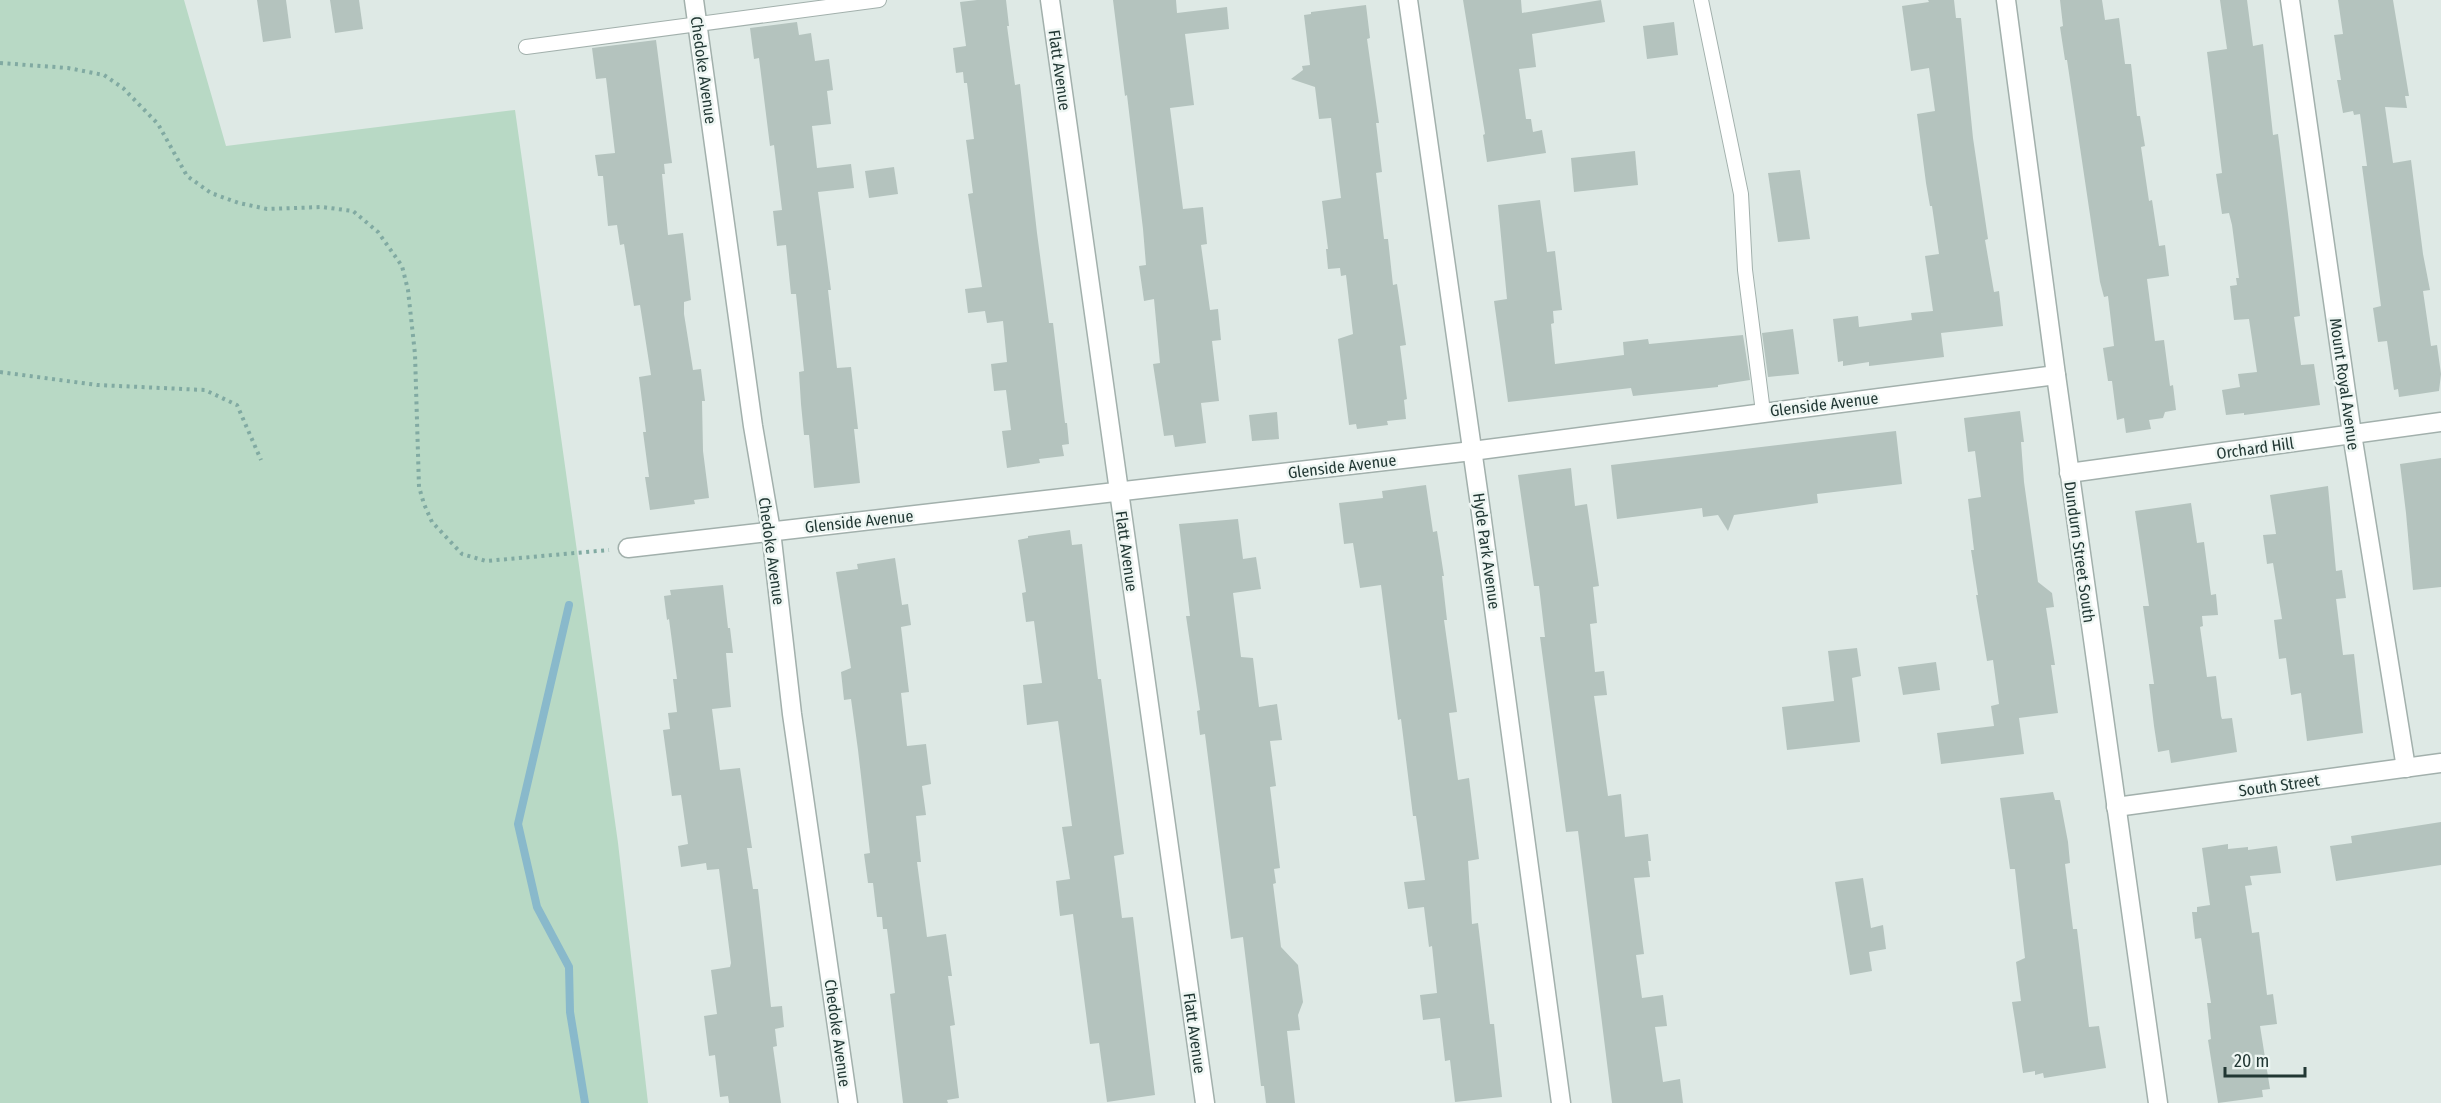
<svg xmlns="http://www.w3.org/2000/svg" width="2441" height="1103" font-family="'Fira Sans Condensed',sans-serif">
	<style>
		.green { fill: #b8d9c5 }
		.lines { fill: none; stroke-linecap: round; stroke-linejoin: round }
		.stream { stroke: #89b9cb; stroke-width: 8 }
		.building { fill: #b4c3be }
		.service-casing { stroke: #a2b0ac; stroke-width: 16 }
		.minor-casing { stroke: #a2b0ac; stroke-width: 21 }
		.path { stroke: #81aaa2; stroke-width: 4; stroke-dasharray: 3 4.5; stroke-linecap: butt }
		.service { stroke: #fff; stroke-width: 14 }
		.minor { stroke: #fff; stroke-width: 18 }
		.labels { text-anchor: middle; stroke-width: 5; stroke-linejoin: round; paint-order: stroke }
		.street-label { font-size: 16px; fill: #213733; stroke: #eef6f3 }
	</style>
	<rect width="100%" height="100%" fill="#dee9e5"/>
	<!-- green -->
	<path class="green" d="M 0,0 L 184,0 L 226,146 L 515,110 L 618,843 L 648,1103 L 0,1103 Z"/>
	<g class="lines">
		<!-- stream -->
		<path class="stream" d="M 569,605 L 518,824 L 537,907 L 569,967 L 570,1012 L 585,1103"/>
	</g>
	<!-- building -->
	<g class="building">
		<path d="M 257,0 L 286,0 L 291,38 L 263,42 Z"/>
		<path d="M 330,0 L 359,0 L 363,29 L 335,33 Z"/>
		<path d="M 977,0 L 1006,0 L 1009,26 L 1007,26 L 1015,85 L 1020,84 L 1037,233 L 1049,323 L 1053,323 L 1065,423 L 1067,423 L 1069,444 L 1062,445 L 1064,456 L 1039,459 L 1040,463 L 1007,468 L 1002,431 L 1011,430 L 1006,390 L 994,391 L 991,364 L 1007,362 L 1003,321 L 987,323 L 985,311 L 968,313 L 965,289 L 982,287 L 968,194 L 973,193 L 966,140 L 974,139 L 967,83 L 964,83 L 963,72 L 956,73 L 953,48 L 966,46 L 960,2 Z"/>
		<path d="M 1113,0 L 1176,0 L 1177,13 L 1227,7 L 1229,29 L 1185,34 L 1194,105 L 1170,108 L 1183,209 L 1203,207 L 1207,244 L 1201,245 L 1210,310 L 1218,309 L 1221,340 L 1212,341 L 1219,401 L 1201,403 L 1206,443 L 1175,447 L 1173,435 L 1164,436 L 1153,364 L 1160,363 L 1154,299 L 1144,301 L 1139,266 L 1146,265 L 1143,229 L 1127,95 L 1125,96 Z"/>
		<path d="M 1463,0 L 1521,0 L 1522,13 L 1601,0 L 1605,22 L 1532,34 L 1536,67 L 1519,69 L 1526,119 L 1531,119 L 1533,132 L 1542,130 L 1546,153 L 1487,162 L 1483,135 L 1485,134 Z"/>
		<path d="M 1928,0 L 1954,0 L 1956,18 L 1961,18 L 1973,138 L 1988,239 L 1985,240 L 1994,292 L 1999,291 L 2003,326 L 1941,333 L 1944,357 L 1869,366 L 1869,362 L 1843,366 L 1843,361 L 1838,362 L 1833,319 L 1858,316 L 1859,327 L 1912,320 L 1911,313 L 1933,311 L 1925,256 L 1939,254 L 1932,206 L 1930,206 L 1926,183 L 1917,114 L 1935,111 L 1929,68 L 1911,71 L 1902,6 L 1929,2 Z"/>
		<path d="M 2060,0 L 2102,0 L 2105,20 L 2119,18 L 2125,64 L 2131,64 L 2137,116 L 2140,116 L 2145,146 L 2141,147 L 2149,201 L 2152,200 L 2159,246 L 2165,245 L 2169,276 L 2147,279 L 2155,341 L 2164,340 L 2170,386 L 2173,385 L 2176,410 L 2165,412 L 2163,418 L 2149,420 L 2151,429 L 2126,433 L 2124,418 L 2117,420 L 2112,381 L 2108,381 L 2103,348 L 2114,346 L 2108,296 L 2104,297 L 2100,282 L 2067,60 L 2065,60 L 2060,27 L 2063,26 Z"/>
		<path d="M 2220,0 L 2247,0 L 2253,46 L 2263,44 L 2273,135 L 2278,134 L 2288,214 L 2300,316 L 2294,317 L 2301,365 L 2314,364 L 2320,405 L 2244,415 L 2244,413 L 2226,415 L 2222,390 L 2240,387 L 2238,374 L 2257,372 L 2249,319 L 2234,320 L 2230,286 L 2237,285 L 2236,278 L 2239,278 L 2232,225 L 2229,213 L 2222,214 L 2216,174 L 2222,173 L 2207,52 L 2227,49 Z"/>
		<path d="M 2338,0 L 2393,0 L 2409,96 L 2405,96 L 2407,108 L 2385,107 L 2393,163 L 2411,160 L 2423,254 L 2430,290 L 2423,291 L 2431,346 L 2437,345 L 2441,374 L 2439,391 L 2399,397 L 2398,389 L 2394,390 L 2387,341 L 2378,342 L 2373,308 L 2381,306 L 2362,166 L 2367,166 L 2360,114 L 2354,115 L 2353,111 L 2343,113 L 2337,80 L 2341,80 L 2334,35 L 2343,34 Z"/>
		<path d="M 1366,5 L 1370,38 L 1367,39 L 1379,123 L 1376,123 L 1382,172 L 1376,173 L 1384,239 L 1388,239 L 1393,285 L 1397,284 L 1406,345 L 1400,346 L 1407,399 L 1404,400 L 1406,419 L 1387,421 L 1388,425 L 1357,429 L 1356,424 L 1349,425 L 1338,339 L 1353,334 L 1346,275 L 1341,276 L 1340,268 L 1328,269 L 1326,249 L 1328,249 L 1322,201 L 1341,198 L 1331,118 L 1319,119 L 1315,87 L 1291,79 L 1303,70 L 1302,66 L 1310,65 L 1304,15 L 1311,14 L 1311,12 Z"/>
		<path d="M 797,22 L 799,35 L 811,33 L 815,61 L 829,59 L 833,90 L 827,91 L 831,124 L 812,126 L 817,168 L 851,164 L 854,188 L 818,192 L 831,290 L 828,290 L 837,368 L 851,367 L 858,429 L 854,429 L 860,483 L 814,488 L 809,435 L 804,435 L 801,404 L 799,372 L 804,371 L 796,294 L 791,294 L 786,245 L 777,246 L 773,211 L 782,210 L 774,145 L 770,146 L 759,58 L 754,59 L 750,28 Z"/>
		<path d="M 1674,22 L 1678,55 L 1647,59 L 1643,26 Z"/>
		<path d="M 656,40 L 672,163 L 664,164 L 665,174 L 662,174 L 668,235 L 683,233 L 691,300 L 684,302 L 684,314 L 693,370 L 701,369 L 705,401 L 702,401 L 703,451 L 709,498 L 694,500 L 695,504 L 650,510 L 645,477 L 649,477 L 643,432 L 646,432 L 639,377 L 651,375 L 640,305 L 634,306 L 624,244 L 620,245 L 617,225 L 608,226 L 603,176 L 598,176 L 595,155 L 615,153 L 606,78 L 596,79 L 592,48 Z"/>
		<path d="M 1635,151 L 1638,185 L 1574,192 L 1571,158 Z"/>
		<path d="M 894,167 L 898,194 L 869,198 L 865,171 Z"/>
		<path d="M 1800,170 L 1810,239 L 1778,242 L 1768,173 Z"/>
		<path d="M 1540,200 L 1547,252 L 1555,251 L 1562,310 L 1553,311 L 1554,323 L 1551,324 L 1555,364 L 1624,355 L 1623,342 L 1648,339 L 1649,344 L 1743,335 L 1750,380 L 1718,385 L 1718,387 L 1633,396 L 1631,388 L 1508,402 L 1494,301 L 1507,299 L 1498,205 Z"/>
		<path d="M 1793,329 L 1799,374 L 1768,377 L 1762,333 Z"/>
		<path d="M 2020,411 L 2024,442 L 2021,442 L 2024,482 L 2038,582 L 2052,593 L 2054,607 L 2046,608 L 2055,665 L 2051,665 L 2058,713 L 2019,718 L 2024,754 L 1941,764 L 1937,733 L 1994,726 L 1991,706 L 1999,704 L 1993,660 L 1987,661 L 1976,595 L 1978,595 L 1971,550 L 1974,550 L 1968,499 L 1981,497 L 1975,451 L 1968,452 L 1964,418 Z"/>
		<path d="M 1277,412 L 1279,439 L 1252,441 L 1249,415 Z"/>
		<path d="M 1896,431 L 1902,484 L 1817,494 L 1818,503 L 1734,515 L 1728,531 L 1718,515 L 1703,517 L 1702,508 L 1617,519 L 1611,465 Z"/>
		<path d="M 2441,458 L 2441,587 L 2413,590 L 2406,513 L 2400,464 Z"/>
		<path d="M 1571,468 L 1575,506 L 1587,504 L 1599,586 L 1593,587 L 1597,623 L 1590,624 L 1595,672 L 1604,671 L 1607,695 L 1594,696 L 1608,796 L 1621,794 L 1625,837 L 1648,834 L 1651,861 L 1648,861 L 1650,877 L 1634,878 L 1644,954 L 1636,955 L 1642,998 L 1663,995 L 1667,1026 L 1655,1027 L 1663,1082 L 1680,1079 L 1683,1103 L 1612,1103 L 1578,831 L 1566,832 L 1540,637 L 1545,637 L 1539,586 L 1534,586 L 1518,475 Z"/>
		<path d="M 1426,485 L 1433,532 L 1437,531 L 1444,576 L 1442,576 L 1447,620 L 1444,620 L 1457,712 L 1449,713 L 1458,780 L 1469,778 L 1479,859 L 1468,861 L 1472,924 L 1478,923 L 1490,1024 L 1494,1024 L 1502,1097 L 1455,1102 L 1450,1060 L 1445,1061 L 1440,1018 L 1423,1020 L 1420,995 L 1437,993 L 1432,946 L 1429,947 L 1424,907 L 1408,909 L 1404,882 L 1425,880 L 1416,816 L 1413,816 L 1401,719 L 1398,720 L 1381,585 L 1360,588 L 1353,543 L 1344,544 L 1339,503 L 1383,498 L 1382,491 Z"/>
		<path d="M 2328,486 L 2336,571 L 2342,570 L 2346,598 L 2336,599 L 2343,655 L 2354,654 L 2363,733 L 2307,741 L 2301,693 L 2291,695 L 2286,658 L 2279,659 L 2274,620 L 2282,619 L 2273,563 L 2267,564 L 2263,535 L 2276,534 L 2270,495 Z"/>
		<path d="M 2191,503 L 2197,543 L 2204,542 L 2211,595 L 2216,594 L 2218,615 L 2202,616 L 2203,626 L 2200,627 L 2207,677 L 2216,676 L 2221,716 L 2222,719 L 2232,718 L 2237,752 L 2171,763 L 2169,750 L 2158,752 L 2154,726 L 2149,684 L 2154,684 L 2143,606 L 2149,606 L 2135,511 Z"/>
		<path d="M 1238,519 L 1243,559 L 1256,557 L 1261,589 L 1233,593 L 1241,657 L 1253,658 L 1259,707 L 1277,704 L 1282,740 L 1270,741 L 1276,786 L 1270,787 L 1280,868 L 1274,869 L 1276,883 L 1273,884 L 1281,947 L 1298,965 L 1303,1002 L 1298,1015 L 1300,1030 L 1287,1031 L 1295,1103 L 1266,1103 L 1264,1086 L 1261,1086 L 1243,937 L 1231,939 L 1205,734 L 1200,735 L 1197,711 L 1200,710 L 1186,616 L 1190,616 L 1179,524 Z"/>
		<path d="M 1070,530 L 1072,545 L 1082,544 L 1098,679 L 1101,679 L 1124,854 L 1114,856 L 1122,918 L 1133,917 L 1155,1095 L 1107,1102 L 1099,1043 L 1090,1044 L 1073,914 L 1060,916 L 1056,881 L 1070,879 L 1062,827 L 1072,826 L 1058,721 L 1027,725 L 1023,685 L 1042,683 L 1034,621 L 1026,622 L 1022,593 L 1026,592 L 1018,540 L 1028,538 L 1028,536 Z"/>
		<path d="M 895,558 L 902,605 L 908,604 L 911,625 L 901,627 L 909,692 L 901,693 L 907,746 L 926,744 L 931,784 L 922,786 L 926,815 L 916,816 L 921,862 L 917,862 L 927,937 L 946,934 L 952,976 L 948,976 L 955,1025 L 950,1026 L 959,1098 L 947,1100 L 948,1103 L 903,1103 L 890,994 L 895,993 L 887,929 L 883,929 L 882,917 L 877,917 L 873,883 L 868,883 L 864,854 L 870,853 L 858,750 L 851,699 L 844,700 L 841,672 L 851,668 L 836,572 L 858,569 L 857,564 Z"/>
		<path d="M 723,585 L 728,628 L 730,628 L 733,653 L 726,653 L 731,707 L 712,709 L 720,770 L 740,768 L 752,848 L 747,848 L 753,889 L 758,889 L 771,1007 L 782,1006 L 784,1027 L 775,1029 L 777,1046 L 773,1047 L 781,1103 L 729,1103 L 728,1096 L 720,1097 L 715,1055 L 709,1056 L 704,1016 L 717,1014 L 711,970 L 730,967 L 731,963 L 719,869 L 707,870 L 706,863 L 681,867 L 678,846 L 688,844 L 681,795 L 672,796 L 663,730 L 670,729 L 668,713 L 677,712 L 673,679 L 677,679 L 669,619 L 667,620 L 664,596 L 671,595 L 670,590 Z"/>
		<path d="M 1857,648 L 1861,676 L 1852,678 L 1860,742 L 1787,750 L 1782,707 L 1834,701 L 1828,651 Z"/>
		<path d="M 1936,662 L 1940,690 L 1903,695 L 1898,667 Z"/>
		<path d="M 2053,792 L 2055,800 L 2060,800 L 2068,842 L 2070,863 L 2065,864 L 2073,929 L 2077,929 L 2089,1027 L 2099,1026 L 2106,1068 L 2044,1078 L 2043,1073 L 2035,1075 L 2035,1071 L 2023,1073 L 2016,1027 L 2012,1002 L 2021,1001 L 2016,962 L 2025,958 L 2015,869 L 2010,869 L 2000,798 Z"/>
		<path d="M 2441,822 L 2441,865 L 2336,881 L 2330,846 L 2352,843 L 2351,836 Z"/>
		<path d="M 2228,844 L 2228,849 L 2248,847 L 2248,850 L 2277,846 L 2281,873 L 2250,876 L 2252,885 L 2245,886 L 2252,933 L 2259,932 L 2267,995 L 2273,994 L 2277,1024 L 2260,1026 L 2270,1089 L 2262,1090 L 2263,1097 L 2218,1103 L 2208,1040 L 2211,1039 L 2207,1003 L 2211,1003 L 2201,938 L 2195,939 L 2192,912 L 2197,912 L 2197,907 L 2210,905 L 2202,848 Z"/>
		<path d="M 1863,878 L 1871,928 L 1883,925 L 1886,949 L 1869,952 L 1872,971 L 1850,975 L 1835,882 Z"/>
	</g>
	<g class="lines">
		<!-- service casing -->
		<g class="service-casing">
			<g id="service">
				<path d="M 1701,0 L 1741,194 L 1745,270 L 1763,412"/>
				<path d="M 526,47 L 879,0"/>
			</g>
		</g>
		<!-- minor casing -->
		<g class="minor-casing">
			<g id="minor">
				<path d="M 694,0 L 753,426 L 771,531 L 792,714 L 848,1103"/>
				<path d="M 1050,0 L 1205,1103"/>
				<path d="M 1408,0 L 1479,498 L 1561,1103"/>
				<path d="M 2006,0 L 2056,375 L 2158,1103"/>
				<path d="M 2290,0 L 2352,434 L 2406,768"/>
				<path d="M 2069,473 L 2441,422"/>
				<path d="M 628,548 L 1472,451 L 2056,375"/>
				<path d="M 2116,807 L 2441,763"/>
			</g>
		</g>
		<!-- path -->
		<g class="path">
			<path d="M 0,63 L 68,68 L 104,75 L 123,88 L 158,124 L 187,176 L 211,193 L 239,203 L 267,209 L 322,207 L 353,211 L 378,232 L 402,266 L 408,290 L 415,354 L 419,487 L 424,504 L 432,522 L 462,554 L 486,561 L 609,550"/>
			<path d="M 0,372 L 97,385 L 205,390 L 237,405 L 261,460"/>
		</g>
		<!-- service -->
		<use href="#service" class="service"/>
		<!-- minor -->
		<use href="#minor" class="minor"/>
	</g>
	<g class="labels">
		<!-- street labels -->
		<g class="street-label">
			<text transform="translate(704 70) rotate(82)" y="6">Chedoke Avenue</text>
			<text transform="translate(1060 70) rotate(82)" y="6">Flatt Avenue</text>
			<text transform="translate(2345 384) rotate(82)" y="6">Mount Royal Avenue</text>
			<text transform="translate(1824 404) rotate(-7)" y="6">Glenside Avenue</text>
			<text transform="translate(2255 448) rotate(-8)" y="6">Orchard Hill</text>
			<text transform="translate(1342 466) rotate(-7)" y="6">Glenside Avenue</text>
			<text transform="translate(859 521) rotate(-6)" y="6">Glenside Avenue</text>
			<text transform="translate(772 551) rotate(82)" y="6">Chedoke Avenue</text>
			<text transform="translate(1127 551) rotate(82)" y="6">Flatt Avenue</text>
			<text transform="translate(1487 551) rotate(82)" y="6">Hyde Park Avenue</text>
			<text transform="translate(2080 552) rotate(82)" y="6">Dundurn Street South</text>
			<text transform="translate(2279 785) rotate(-8)" y="6">South Street</text>
			<text transform="translate(838 1033) rotate(82)" y="6">Chedoke Avenue</text>
			<text transform="translate(1195 1033) rotate(82)" y="6">Flatt Avenue</text>
		</g>
	</g>
	<!-- scale -->
	<path d="M2225 1067v9h80v-9" fill="none" stroke="#213733" stroke-width="3"/>
	<text x="2234" y="1067" font-size="18" fill="#213733" stroke="#eef6f3" stroke-width="4.5" paint-order="stroke">20 m</text>
</svg>
